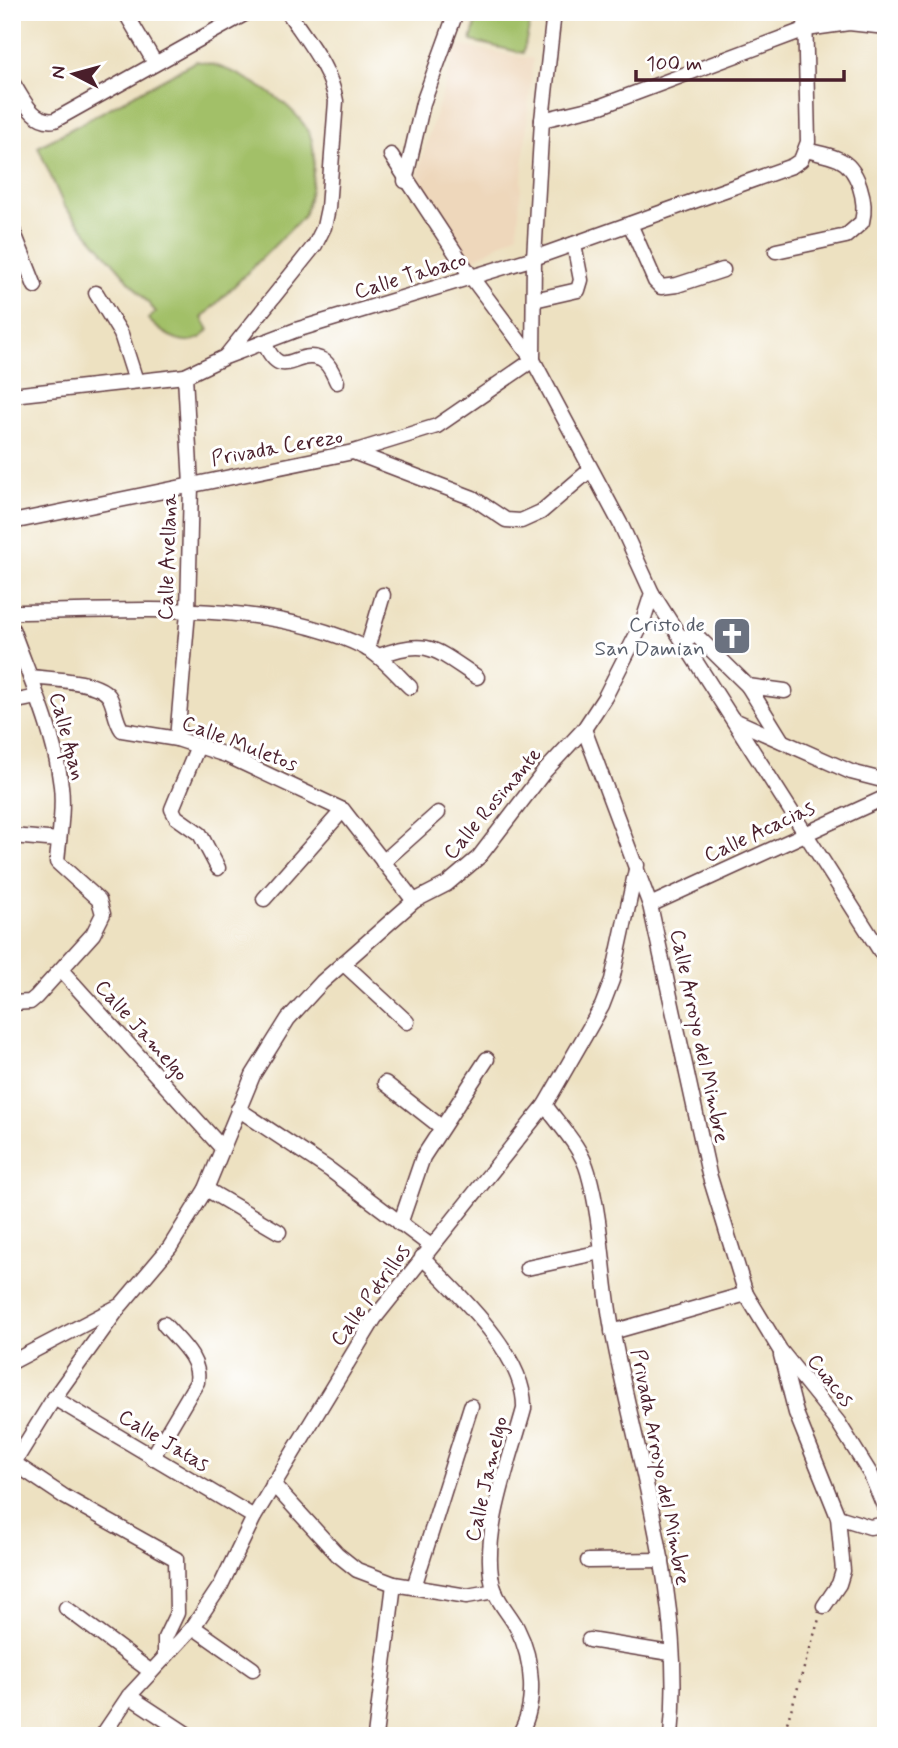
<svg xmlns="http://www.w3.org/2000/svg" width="898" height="1748" font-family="Mynerve,sans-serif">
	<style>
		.built { fill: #eed7bb }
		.green { fill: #a2c068; stroke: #76704a; stroke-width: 2 }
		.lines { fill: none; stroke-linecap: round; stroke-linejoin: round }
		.minor-casing { stroke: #623c42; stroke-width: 17 }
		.path { stroke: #623c42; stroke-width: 2.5; stroke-dasharray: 2 5; stroke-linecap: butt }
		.minor { stroke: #fff; stroke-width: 14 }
		.labels { text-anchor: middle; stroke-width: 6; stroke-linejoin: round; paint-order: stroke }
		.street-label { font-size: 21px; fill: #4a1f2b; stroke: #fff }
		.worship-label { font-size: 21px; fill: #5b616d; stroke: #fff; text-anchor: end }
	</style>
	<rect width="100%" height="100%" fill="#fff"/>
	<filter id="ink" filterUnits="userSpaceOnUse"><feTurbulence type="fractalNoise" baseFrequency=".0143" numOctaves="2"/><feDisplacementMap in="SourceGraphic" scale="14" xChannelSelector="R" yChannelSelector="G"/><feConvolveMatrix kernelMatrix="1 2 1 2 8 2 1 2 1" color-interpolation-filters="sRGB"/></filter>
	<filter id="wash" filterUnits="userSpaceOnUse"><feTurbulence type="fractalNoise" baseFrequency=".00686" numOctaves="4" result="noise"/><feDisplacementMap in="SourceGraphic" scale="28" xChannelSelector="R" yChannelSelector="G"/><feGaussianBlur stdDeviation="1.57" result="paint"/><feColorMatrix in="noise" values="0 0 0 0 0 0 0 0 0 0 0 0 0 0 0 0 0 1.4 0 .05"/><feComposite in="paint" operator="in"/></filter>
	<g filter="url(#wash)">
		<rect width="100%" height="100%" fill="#ede1c1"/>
		<!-- built -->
		<path class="built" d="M 457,45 L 533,59 L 517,234 L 470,262 L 417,174 Z"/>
		<!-- green -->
		<g class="green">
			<path d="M 478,12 L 531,20 L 523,53 L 471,41 Z"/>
			<path d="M 196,61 C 232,65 303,105 312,141 C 317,164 311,195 304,216 L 202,318 L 209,330 C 191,353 164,336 148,319 L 156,312 L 64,206 L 38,147 Z"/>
		</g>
	</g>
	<g filter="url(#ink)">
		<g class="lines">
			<!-- minor casing -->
			<g class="minor-casing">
				<g id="minor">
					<path d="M 125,12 L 155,63"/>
					<path d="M 12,82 C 23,98 32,124 55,120 L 248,12"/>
					<path d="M 542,120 L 601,106 L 806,29 L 849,23 L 886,27"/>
					<path d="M 405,181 L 423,103 L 455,15"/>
					<path d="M 630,224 L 655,281 L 661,287 L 677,285 L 723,270"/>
					<path d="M 12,228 L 35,286"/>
					<path d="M 776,251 L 846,236 L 862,222 C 867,202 859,168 838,159 C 829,155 817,153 806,150"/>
					<path d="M 96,293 L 121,334 L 136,381"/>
					<path d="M 534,300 L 578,290 L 581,280 L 574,244"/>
					<path d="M 264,342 C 282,384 294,349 320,359 C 329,362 333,374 337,382"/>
					<path d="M 226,356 L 315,245 L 324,227 L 328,208 L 336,101 C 330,67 307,41 288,12"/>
					<path d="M 12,395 L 185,376 L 225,357 L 296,330 L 534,258 L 792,166 L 801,160 L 808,142 L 805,12"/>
					<path d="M 353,452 L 437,426 L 533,360 L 472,278 L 391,155"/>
					<path d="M 12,522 L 353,452 L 473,498 L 506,520 L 521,521 L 541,512 L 590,470"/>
					<path d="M 652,593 L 886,960"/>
					<path d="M 12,612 C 124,612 264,597 366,648 C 383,657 396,674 410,687"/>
					<path d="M 12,629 C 30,679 55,733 61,786 C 64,810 59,837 57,862 L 99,900 L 103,914 L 93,934 L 36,997 L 30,1002 L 12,1003"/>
					<path d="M 682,637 L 697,636 L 748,686 L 785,691"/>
					<path d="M 367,649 L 383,595"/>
					<path d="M 379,656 C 428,637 436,650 477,677"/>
					<path d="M 30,677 C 48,679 101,680 110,698 C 115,708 115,720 122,730 L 177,739 L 226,755 L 343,810 L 414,901"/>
					<path d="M 748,686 L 782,741"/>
					<path d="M 12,702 L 37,697"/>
					<path d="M 734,720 L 851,772 L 886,781"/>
					<path d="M 584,729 L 650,905 L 709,1174 L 746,1294 L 780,1350 L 838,1422 L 871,1475 L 886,1511"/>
					<path d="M 177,739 L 188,612 L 191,485 L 185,376"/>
					<path d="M 198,746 L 172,809 L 176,817 L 200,834 L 218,868"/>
					<path d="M 12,836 L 59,840"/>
					<path d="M 383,862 L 438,813"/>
					<path d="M 264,899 L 343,810"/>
					<path d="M 650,905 L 886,797"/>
					<path d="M 343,963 L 407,1022"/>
					<path d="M 61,970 L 222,1148"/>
					<path d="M 385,1083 L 441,1127"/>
					<path d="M 545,1105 C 560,1126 581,1147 588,1172 C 603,1224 602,1281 613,1334 C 638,1466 685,1600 671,1736"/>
					<path d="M 238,1109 L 330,1170 L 431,1246"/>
					<path d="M 206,1189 L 279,1232"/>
					<path d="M 400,1224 L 423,1157 L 487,1059"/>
					<path d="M 422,1257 C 458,1294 526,1355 524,1409 C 511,1458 477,1543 495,1592 C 500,1605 511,1616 517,1628 C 533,1659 538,1706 518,1736"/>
					<path d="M 527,1268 L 601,1252"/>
					<path d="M 612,1332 L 746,1294"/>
					<path d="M 781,1355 L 796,1413 L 838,1517 L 843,1571 L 839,1584 L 824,1606"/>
					<path d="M 12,1362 L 121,1305 L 170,1247 L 206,1189 L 253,1075 L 288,1019 L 322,982 L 414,901 L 447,884 L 479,857 L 544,772 L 584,729 L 605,697 L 642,624 L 652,593 L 621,525 L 533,360 L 534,258 L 542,120 L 554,12"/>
					<path d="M 54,1398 L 254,1517"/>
					<path d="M 152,1458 L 197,1382 C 201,1358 178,1341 164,1324"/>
					<path d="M 14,1463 L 65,1497 L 176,1559 L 177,1613 L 165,1638 L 165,1655"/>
					<path d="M 12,1466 L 54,1398 L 118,1309"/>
					<path d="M 273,1484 L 337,1554 L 357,1570 L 394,1584 L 467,1596 L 495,1591"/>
					<path d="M 838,1517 L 870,1527 L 886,1524"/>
					<path d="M 588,1561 L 662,1560"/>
					<path d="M 414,1587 L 471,1406"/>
					<path d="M 66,1608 L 150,1671"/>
					<path d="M 193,1627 L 253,1669"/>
					<path d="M 589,1640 L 670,1653"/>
					<path d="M 129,1696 L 190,1736"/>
					<path d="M 102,1736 L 129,1696 L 193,1627 L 221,1585 L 254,1517 L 374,1319 L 545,1105 L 602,1006 L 612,980 L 637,865"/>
					<path d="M 375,1736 L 394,1584"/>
				</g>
			</g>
			<!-- path -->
			<path class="path" d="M 783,1736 L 819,1619"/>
			<!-- minor -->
			<use href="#minor" class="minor"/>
		</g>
	</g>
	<!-- icons -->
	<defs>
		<g id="church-square" transform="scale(2.0125)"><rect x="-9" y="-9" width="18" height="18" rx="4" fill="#6b7280" stroke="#fff"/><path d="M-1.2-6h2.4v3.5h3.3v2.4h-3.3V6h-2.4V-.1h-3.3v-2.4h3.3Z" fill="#fff"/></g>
	</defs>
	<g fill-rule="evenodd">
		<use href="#church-square" x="732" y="636"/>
	</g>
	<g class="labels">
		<!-- street labels -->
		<g class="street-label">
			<text transform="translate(410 275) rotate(-17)" y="7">Calle Tabaco</text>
			<text transform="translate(277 447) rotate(-10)" y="7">Privada Cerezo</text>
			<text transform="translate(167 557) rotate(-88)" y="7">Calle Avellana</text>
			<text transform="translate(68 736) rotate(75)" y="7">Calle Apan</text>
			<text transform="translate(240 743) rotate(21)" y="7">Calle Muletos</text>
			<text transform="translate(492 803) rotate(-50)" y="7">Calle Rosinante</text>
			<text transform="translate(759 831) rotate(-25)" y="7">Calle Acacias</text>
			<text transform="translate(142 1030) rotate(48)" y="7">Calle Jamelgo</text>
			<text transform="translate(700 1036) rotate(78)" y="7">Calle Arroyo del Mimbre</text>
			<text transform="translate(370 1295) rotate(-54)" y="7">Calle Potrillos</text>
			<text transform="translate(831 1380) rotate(51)" y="7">Cuacos</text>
			<text transform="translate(164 1440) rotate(31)" y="7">Calle Jatas</text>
			<text transform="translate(661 1467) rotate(79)" y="7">Privada Arroyo del Mimbre</text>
			<text transform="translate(486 1479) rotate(-77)" y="7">Calle Jamelgo</text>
		</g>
		<!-- worship labels -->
		<g class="worship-label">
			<text x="705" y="631">Cristo de<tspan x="705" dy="24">San Damian</tspan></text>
		</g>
	</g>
	<!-- margin -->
	<rect width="898" height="1748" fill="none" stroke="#fff" stroke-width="42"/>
	<!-- north arrow -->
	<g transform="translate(74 74) rotate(276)" stroke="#ffffff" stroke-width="5" paint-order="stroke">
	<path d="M0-5L12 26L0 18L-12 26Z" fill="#4a1f2b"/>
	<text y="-10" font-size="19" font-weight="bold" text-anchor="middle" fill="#4a1f2b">N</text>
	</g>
	<!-- scale -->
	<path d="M636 70v10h208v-10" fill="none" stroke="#4a1f2b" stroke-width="3.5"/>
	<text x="646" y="70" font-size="21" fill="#4a1f2b" stroke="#ffffff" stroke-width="5" paint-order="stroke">100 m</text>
</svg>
